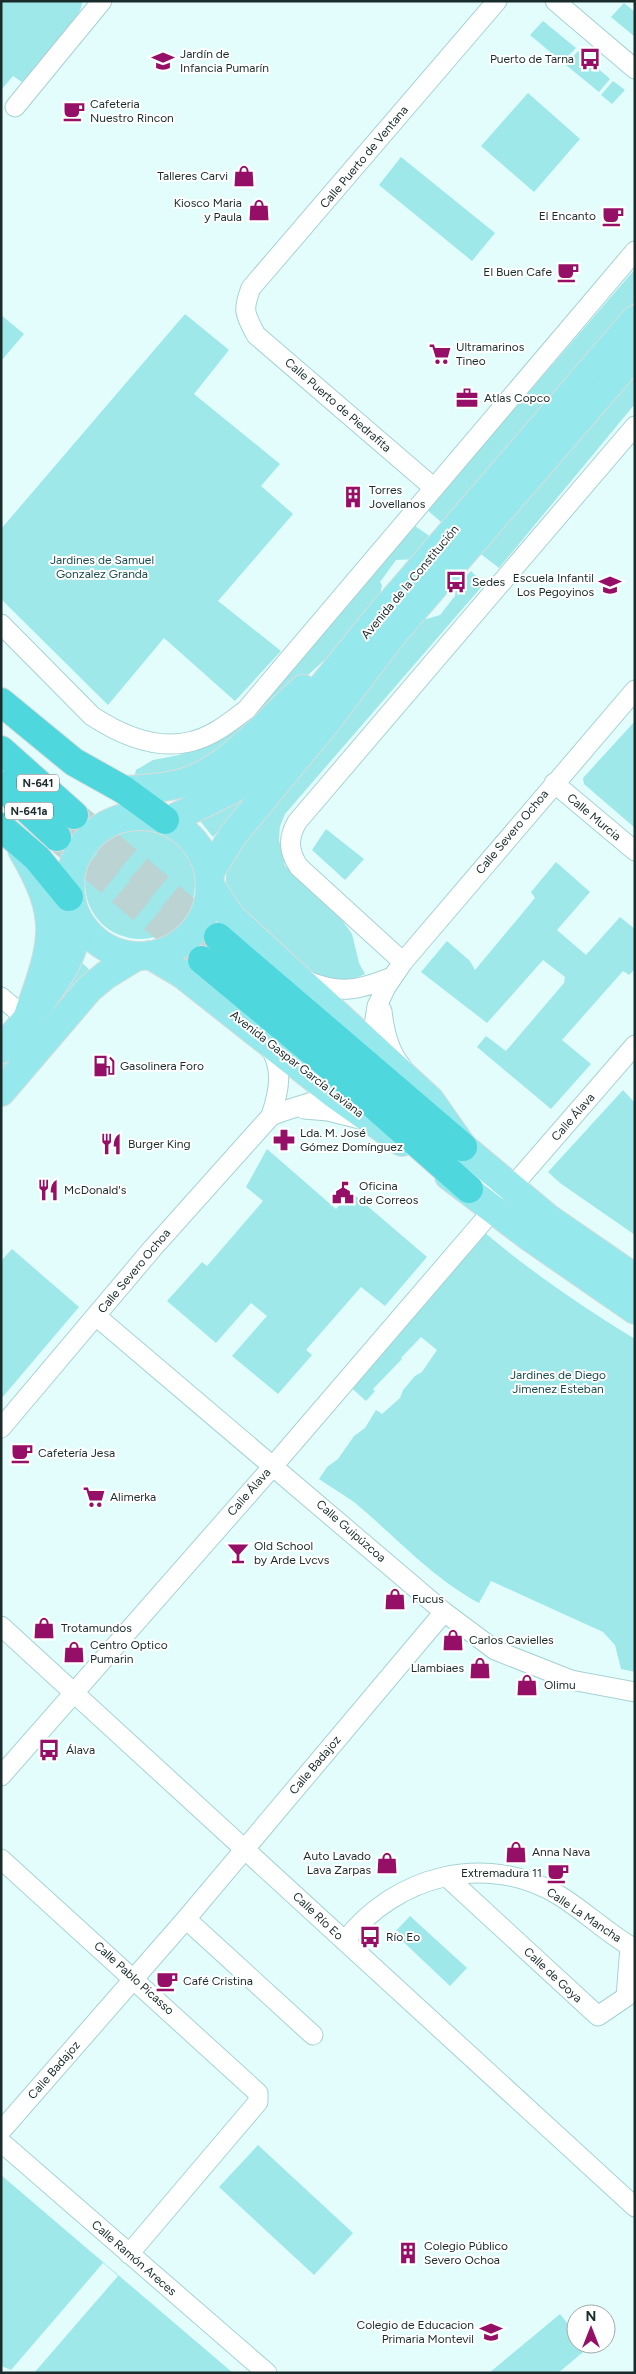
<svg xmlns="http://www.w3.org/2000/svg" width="636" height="2374" font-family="Figtree,sans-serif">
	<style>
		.green { fill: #9ee8ea }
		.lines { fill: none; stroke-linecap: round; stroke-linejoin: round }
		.highway-tunnel { stroke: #bbd3d3; stroke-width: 28; stroke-dasharray: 28 14; stroke-linecap: butt }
		.street-casing { stroke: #a6d2d3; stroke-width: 21 }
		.primary-casing { stroke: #dadddd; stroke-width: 30 }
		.highway-casing { stroke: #dadddd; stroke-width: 30 }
		.street { stroke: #fff; stroke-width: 19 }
		.primary { stroke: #95e8eb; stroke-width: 28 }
		.highway { stroke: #4ed8dd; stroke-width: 28 }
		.labels { text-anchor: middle; stroke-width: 4; stroke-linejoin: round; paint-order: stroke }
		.shield { fill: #fff; stroke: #5f6b6b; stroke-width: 1 }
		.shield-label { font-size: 11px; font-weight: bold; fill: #1a2b2b }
		.poi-label { font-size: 12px; fill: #1a2b2b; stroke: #fff; text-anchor: start }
		.street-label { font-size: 12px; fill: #1a2b2b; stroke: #fff }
		.park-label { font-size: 12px; fill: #1b4d4f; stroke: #fff }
	</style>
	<rect width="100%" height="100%" fill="#e3fdfd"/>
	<!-- green -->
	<g class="green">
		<path d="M 1,1 L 82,1 C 85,17 34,68 22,82 L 13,76 L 1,90 Z"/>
		<path d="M 624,3 L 635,12 L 635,37 L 611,17 Z"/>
		<path d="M 543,21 L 576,48 L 562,62 L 530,35 Z"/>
		<path d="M 578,51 L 610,79 L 599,92 L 566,65 Z"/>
		<path d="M 613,81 L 625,90 L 612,104 L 601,95 Z"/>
		<path d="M 528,93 L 580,139 L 534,192 L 481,146 Z"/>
		<path d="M 401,157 L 495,233 L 472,261 L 379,185 Z"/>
		<path d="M 635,269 L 635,302 L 447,527 L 427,510 Z"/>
		<path d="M 185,314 L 229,350 L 194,394 L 280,464 L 261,486 L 293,514 L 218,601 L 281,651 L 235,701 L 164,638 L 108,705 L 1,599 L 1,529 Z"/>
		<path d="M 1,315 L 24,334 L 1,361 Z"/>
		<path d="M 635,369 L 635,404 L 499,568 L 477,551 Z"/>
		<path d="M 415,526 L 438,542 L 419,559 L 396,560 L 380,582 L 382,585 L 378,606 L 342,644 L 306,677 L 214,752 L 186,771 L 134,778 L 136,770 L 153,760 L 179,755 L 226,736 L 336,617 Z"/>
		<path d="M 471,571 L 484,584 L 285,814 L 280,826 L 279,840 L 285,866 L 337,913 L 352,934 L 359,963 L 365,974 C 320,997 274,948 247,916 C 242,909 232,901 228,893 C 222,879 229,864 234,852 L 419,621 L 440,615 L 455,596 L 456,585 Z"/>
		<path d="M 635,721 L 635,828 L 584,784 L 583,778 Z"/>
		<path d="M 266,781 L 213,837 L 196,816 L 249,785 Z"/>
		<circle cx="140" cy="884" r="55"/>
		<path d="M 326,829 L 364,859 L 345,880 L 312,850 Z"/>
		<path d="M 556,862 L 590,892 L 557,930 L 586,955 L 620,917 L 635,929 L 635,969 L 629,975 L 623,971 L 562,1040 L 591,1064 L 551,1109 L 477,1047 L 486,1036 L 506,1051 L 564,983 L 565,977 L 543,960 L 487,1023 L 421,972 L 447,941 L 470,961 L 475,970 L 535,898 L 531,892 Z"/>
		<path d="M 80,961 L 93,973 L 1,1079 L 1,1064 L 72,983 Z"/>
		<path d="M 623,1090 L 635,1103 L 635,1235 L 560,1183 L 548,1172 Z"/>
		<path d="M 267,1149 L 336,1209 L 351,1192 L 427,1257 L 385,1306 L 361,1287 L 306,1350 L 312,1355 L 278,1394 L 232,1356 L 267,1316 L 251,1303 L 216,1343 L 167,1301 L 202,1262 L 207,1266 L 263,1201 L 246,1187 Z"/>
		<path d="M 478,1227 C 527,1269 579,1305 635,1339 L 635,1672 L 621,1669 L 615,1645 L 603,1632 L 491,1581 L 479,1603 C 432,1578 395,1536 354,1502 C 343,1494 330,1487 319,1479 L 327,1467 L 338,1459 L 354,1436 L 365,1428 L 376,1410 L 382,1414 L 400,1398 L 403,1390 L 415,1376 L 422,1372 L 437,1350 L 421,1337 L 401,1358 L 402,1359 L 373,1389 L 375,1391 L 366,1401 L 345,1382 Z"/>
		<path d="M 12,1249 L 79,1307 L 1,1399 L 1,1261 Z"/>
		<path d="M 410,1916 L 467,1968 L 450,1986 L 394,1933 Z"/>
		<path d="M 258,2145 L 353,2233 L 314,2275 L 219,2187 Z"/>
		<path d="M 1,2175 L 233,2373 L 34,2373 L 118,2276 L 103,2263 L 11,2370 L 1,2366 Z"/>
		<path d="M 560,2314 L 576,2334 L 576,2344 L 584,2344 L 588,2348 L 558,2373 L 489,2373 Z"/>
	</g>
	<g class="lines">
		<!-- highway-tunnel -->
		<g class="highway-tunnel">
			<path d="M 74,815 L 218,937"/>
			<path d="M 57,837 L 202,960"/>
		</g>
		<!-- street casing -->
		<g class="street-casing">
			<g id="street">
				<path d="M 555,1 L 635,69"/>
				<path d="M 15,107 L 102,1"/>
				<path d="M 434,488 L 256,335 C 245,314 242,311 251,288 L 497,1"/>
				<path d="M 1,624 L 92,716 C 121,735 157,751 193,741 C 213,736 230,722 246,710 L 635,251"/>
				<path d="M 554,783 L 635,851"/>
				<path d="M 403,962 L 299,867 C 288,851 288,838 297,822 L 635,426"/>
				<path d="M 305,980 C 340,995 359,990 392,977"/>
				<path d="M 1,997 L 27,1019"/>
				<path d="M 382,1011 C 384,1030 389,1052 402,1067"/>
				<path d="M 370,1053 L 377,1006 L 386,987 L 403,962 L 635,690"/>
				<path d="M 304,1109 L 328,1111 L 360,1119"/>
				<path d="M 271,1116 C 293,1106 324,1102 341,1087"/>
				<path d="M 461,1165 C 476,1177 490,1194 511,1188 L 635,1045"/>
				<path d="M 96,1316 L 444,1612 L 495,1650 L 571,1680 L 635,1692"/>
				<path d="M 1,1428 L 152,1249 L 271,1116 C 279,1091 284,1069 269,1046"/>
				<path d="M 1,1626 L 635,2207"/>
				<path d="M 1,1776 L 274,1465 L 486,1218 L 488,1204"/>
				<path d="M 1,1859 L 258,2093 L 258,2102 L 129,2254"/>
				<path d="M 447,1877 L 598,2016 L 626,1997 L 630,1946"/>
				<path d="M 186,1919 L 313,2035"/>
				<path d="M 345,1941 C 395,1875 488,1851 560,1896 C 586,1912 608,1934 635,1949"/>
				<path d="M 1,2131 L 186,1919 L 444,1612"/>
				<path d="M 1,2142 L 267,2373"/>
			</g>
		</g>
		<!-- primary casing -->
		<g class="primary-casing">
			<g id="primary">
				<path d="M 124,790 C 146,789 169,788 189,781 C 232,765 269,720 303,689"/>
				<circle cx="140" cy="886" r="70"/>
				<path d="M 168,821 L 235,788 L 279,740 L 377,619 L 635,320"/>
				<path d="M 22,850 C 65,922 52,945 27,1019"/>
				<path d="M 209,874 L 233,835 L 327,721 L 392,635 L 635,354"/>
				<path d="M 211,887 L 231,917 L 430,1100 L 463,1147 L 548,1218 L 635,1278"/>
				<path d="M 150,955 L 182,974 L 333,1093 L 402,1142"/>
				<path d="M 1,1049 C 24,1023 64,978 73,946 C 76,937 76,928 77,919"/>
				<path d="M 1,1092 L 89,989 L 106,975 L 137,956"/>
				<path d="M 449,1176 L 531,1238 L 635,1310"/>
			</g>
		</g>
		<!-- highway casing -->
		<g class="highway-casing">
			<g id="highway">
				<path d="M 1,702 L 74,762 L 124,790 L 165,820"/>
				<path d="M 1,750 L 74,815"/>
				<path d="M 1,785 L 57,837"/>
				<path d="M 1,827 L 37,858 L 69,897"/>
				<path d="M 218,937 L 463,1147"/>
				<path d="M 202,960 L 325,1062 L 469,1189"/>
			</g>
		</g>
		<!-- street -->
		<use href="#street" class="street"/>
		<!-- primary -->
		<use href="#primary" class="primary"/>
		<!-- highway -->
		<use href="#highway" class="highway"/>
	</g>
	<!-- icons -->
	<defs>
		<g id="bus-bare" transform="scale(1.725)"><path d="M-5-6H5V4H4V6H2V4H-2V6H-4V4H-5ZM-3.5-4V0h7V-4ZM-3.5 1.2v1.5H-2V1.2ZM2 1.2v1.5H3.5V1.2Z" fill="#960f66" stroke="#fff" stroke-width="2.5" paint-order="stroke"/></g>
		<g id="school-bare" transform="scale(1.725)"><path d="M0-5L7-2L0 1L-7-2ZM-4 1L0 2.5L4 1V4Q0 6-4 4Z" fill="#960f66" stroke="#fff" stroke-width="2.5" paint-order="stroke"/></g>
		<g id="cafe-bare" transform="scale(1.725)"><path d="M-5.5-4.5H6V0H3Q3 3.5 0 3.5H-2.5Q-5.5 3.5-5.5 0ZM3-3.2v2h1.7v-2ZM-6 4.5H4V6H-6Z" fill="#960f66" stroke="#fff" stroke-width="2.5" paint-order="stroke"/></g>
		<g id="shop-bare" transform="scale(1.725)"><path d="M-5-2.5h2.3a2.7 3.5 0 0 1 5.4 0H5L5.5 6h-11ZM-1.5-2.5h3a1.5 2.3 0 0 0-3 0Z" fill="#960f66" stroke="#fff" stroke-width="2.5" paint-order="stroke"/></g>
		<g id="supermarket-bare" transform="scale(1.725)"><path d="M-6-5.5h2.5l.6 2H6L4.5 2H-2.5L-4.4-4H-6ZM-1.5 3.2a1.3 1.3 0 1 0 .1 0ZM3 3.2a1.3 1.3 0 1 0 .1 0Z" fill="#960f66" stroke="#fff" stroke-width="2.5" paint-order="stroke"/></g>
		<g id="office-bare" transform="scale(1.725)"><path d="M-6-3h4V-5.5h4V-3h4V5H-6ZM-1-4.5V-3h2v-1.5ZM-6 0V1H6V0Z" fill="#960f66" stroke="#fff" stroke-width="2.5" paint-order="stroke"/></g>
		<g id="building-bare" transform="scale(1.725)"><path d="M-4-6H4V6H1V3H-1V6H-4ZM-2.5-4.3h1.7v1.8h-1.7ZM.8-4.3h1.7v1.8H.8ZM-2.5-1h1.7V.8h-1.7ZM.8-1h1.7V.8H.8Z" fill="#960f66" stroke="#fff" stroke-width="2.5" paint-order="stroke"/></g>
		<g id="fuel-bare" transform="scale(1.725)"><path d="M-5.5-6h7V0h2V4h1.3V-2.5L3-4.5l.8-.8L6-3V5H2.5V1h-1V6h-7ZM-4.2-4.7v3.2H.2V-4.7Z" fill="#960f66" stroke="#fff" stroke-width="2.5" paint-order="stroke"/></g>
		<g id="pharmacy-bare" transform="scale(1.725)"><path d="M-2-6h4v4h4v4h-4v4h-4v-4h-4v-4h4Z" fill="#960f66" stroke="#fff" stroke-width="2.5" paint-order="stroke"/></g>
		<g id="restaurant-bare" transform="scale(1.725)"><path d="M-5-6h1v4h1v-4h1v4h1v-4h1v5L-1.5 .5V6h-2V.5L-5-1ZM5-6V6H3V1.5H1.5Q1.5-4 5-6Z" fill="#960f66" stroke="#fff" stroke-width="2.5" paint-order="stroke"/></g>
		<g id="civic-bare" transform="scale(1.725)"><path d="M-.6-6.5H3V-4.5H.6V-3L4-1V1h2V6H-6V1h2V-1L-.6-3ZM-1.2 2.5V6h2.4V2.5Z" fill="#960f66" stroke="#fff" stroke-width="2.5" paint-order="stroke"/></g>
		<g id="bar-bare" transform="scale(1.725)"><path d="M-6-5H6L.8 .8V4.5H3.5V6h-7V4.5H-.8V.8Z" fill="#960f66" stroke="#fff" stroke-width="2.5" paint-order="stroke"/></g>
	</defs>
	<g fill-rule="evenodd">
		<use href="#bus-bare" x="590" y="59"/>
		<use href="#school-bare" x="163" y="61"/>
		<use href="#cafe-bare" x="74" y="111"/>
		<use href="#shop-bare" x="244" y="176"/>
		<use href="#shop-bare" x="259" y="210"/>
		<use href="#cafe-bare" x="613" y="216"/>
		<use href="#cafe-bare" x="568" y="272"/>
		<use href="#supermarket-bare" x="440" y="354"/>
		<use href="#office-bare" x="467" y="398"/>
		<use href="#building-bare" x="353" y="497"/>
		<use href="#bus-bare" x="456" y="582"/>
		<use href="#school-bare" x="610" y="585"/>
		<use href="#fuel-bare" x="104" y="1066"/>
		<use href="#pharmacy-bare" x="284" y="1140"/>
		<use href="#restaurant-bare" x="111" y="1144"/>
		<use href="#restaurant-bare" x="48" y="1190"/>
		<use href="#civic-bare" x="343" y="1193"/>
		<use href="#cafe-bare" x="22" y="1453"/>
		<use href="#supermarket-bare" x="94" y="1497"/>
		<use href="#bar-bare" x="238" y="1553"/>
		<use href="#shop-bare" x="395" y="1599"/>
		<use href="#shop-bare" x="44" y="1628"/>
		<use href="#shop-bare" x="453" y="1640"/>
		<use href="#shop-bare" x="74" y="1652"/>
		<use href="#shop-bare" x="480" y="1668"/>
		<use href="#shop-bare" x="527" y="1685"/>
		<use href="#bus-bare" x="49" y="1750"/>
		<use href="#shop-bare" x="516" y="1852"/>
		<use href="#shop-bare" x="387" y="1863"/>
		<use href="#cafe-bare" x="558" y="1873"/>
		<use href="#bus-bare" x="370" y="1937"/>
		<use href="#cafe-bare" x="167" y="1981"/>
		<use href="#building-bare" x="408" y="2253"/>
		<use href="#school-bare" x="491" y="2332"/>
	</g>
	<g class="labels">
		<!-- shield labels -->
		<g class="shield">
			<rect x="17" y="774.5" width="42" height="17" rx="4"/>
			<rect x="5" y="802.5" width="48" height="17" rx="4"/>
		</g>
		<g class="shield-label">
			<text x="38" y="787">N-641</text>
			<text x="29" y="815">N-641a</text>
		</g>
		<!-- poi labels -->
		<g class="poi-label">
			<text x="180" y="58">Jardín de<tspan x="180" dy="14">Infancia Pumarín</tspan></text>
			<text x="574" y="63" text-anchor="end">Puerto de Tarna</text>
			<text x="90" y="108">Cafeteria<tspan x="90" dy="14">Nuestro Rincon</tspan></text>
			<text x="228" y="180" text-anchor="end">Talleres Carvi</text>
			<text x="242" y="207" text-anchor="end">Kiosco Maria<tspan x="242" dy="14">y Paula</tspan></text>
			<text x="596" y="220" text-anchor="end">El Encanto</text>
			<text x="552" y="276" text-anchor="end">El Buen Cafe</text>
			<text x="456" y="351">Ultramarinos<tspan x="456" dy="14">Tineo</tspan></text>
			<text x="484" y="402">Atlas Copco</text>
			<text x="369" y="494">Torres<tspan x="369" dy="14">Jovellanos</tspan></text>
			<text x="594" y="582" text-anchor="end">Escuela Infantil<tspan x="594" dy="14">Los Pegoyinos</tspan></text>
			<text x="472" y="586">Sedes</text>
			<text x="120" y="1070">Gasolinera Foro</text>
			<text x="300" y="1137">Lda. M. José<tspan x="300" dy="14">Gómez Domínguez</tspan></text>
			<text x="128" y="1148">Burger King</text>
			<text x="359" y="1190">Oficina<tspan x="359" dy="14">de Correos</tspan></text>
			<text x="64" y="1194">McDonald's</text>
			<text x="38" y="1457">Cafetería Jesa</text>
			<text x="110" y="1501">Alimerka</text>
			<text x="254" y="1550">Old School<tspan x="254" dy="14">by Arde Lvcvs</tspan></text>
			<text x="412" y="1603">Fucus</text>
			<text x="61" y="1632">Trotamundos</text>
			<text x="469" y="1644">Carlos Cavielles</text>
			<text x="90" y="1649">Centro Optico<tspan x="90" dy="14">Pumarin</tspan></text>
			<text x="464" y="1672" text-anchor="end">Llambiaes</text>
			<text x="544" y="1689">Olimu</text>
			<text x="66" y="1754">Álava</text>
			<text x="532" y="1856">Anna Nava</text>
			<text x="371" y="1860" text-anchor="end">Auto Lavado<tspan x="371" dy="14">Lava Zarpas</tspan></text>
			<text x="542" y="1877" text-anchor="end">Extremadura 11</text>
			<text x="386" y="1941">Río Eo</text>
			<text x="183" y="1985">Café Cristina</text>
			<text x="424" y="2250">Colegio Público<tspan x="424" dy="14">Severo Ochoa</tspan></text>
			<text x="474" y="2329" text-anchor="end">Colegio de Educacion<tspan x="474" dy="14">Primaria Montevil</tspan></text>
		</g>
		<!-- street labels -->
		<g class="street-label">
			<text transform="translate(364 157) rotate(-50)" y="4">Calle Puerto de Ventana</text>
			<text transform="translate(338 405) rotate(41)" y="4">Calle Puerto de Piedrafita</text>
			<text transform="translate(410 582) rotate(-50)" y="4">Avenida de la Constitución</text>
			<text transform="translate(594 817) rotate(40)" y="4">Calle Murcia</text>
			<text transform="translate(512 832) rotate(-50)" y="4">Calle Severo Ochoa</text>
			<text transform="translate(297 1064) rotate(38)" y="4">Avenida Gaspar García Laviana</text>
			<text transform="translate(573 1117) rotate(-49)" y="4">Calle Álava</text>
			<text transform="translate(134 1271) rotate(-50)" y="4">Calle Severo Ochoa</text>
			<text transform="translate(249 1492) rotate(-49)" y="4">Calle Álava</text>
			<text transform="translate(351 1531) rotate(41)" y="4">Calle Guipúzcoa</text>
			<text transform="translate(315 1765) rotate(-50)" y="4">Calle Badajoz</text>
			<text transform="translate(584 1915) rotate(34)" y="4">Calle La Mancha</text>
			<text transform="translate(318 1916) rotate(43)" y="4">Calle Río Eo</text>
			<text transform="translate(553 1975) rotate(43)" y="4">Calle de Goya</text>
			<text transform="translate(134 1978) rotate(42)" y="4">Calle Pablo Picasso</text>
			<text transform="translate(54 2070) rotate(-49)" y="4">Calle Badajoz</text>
			<text transform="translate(134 2258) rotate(41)" y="4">Calle Ramón Areces</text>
		</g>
		<!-- park labels -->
		<g class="park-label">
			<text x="102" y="564">Jardines de Samuel<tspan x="102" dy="14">Gonzalez Granda</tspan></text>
			<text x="558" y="1379">Jardines de Diego<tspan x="558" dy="14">Jimenez Esteban</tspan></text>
		</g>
	</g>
	<!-- border -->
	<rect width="636" height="2374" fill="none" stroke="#1a2b2b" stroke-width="5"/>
	<!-- north arrow -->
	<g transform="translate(591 2329)"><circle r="24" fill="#ffffff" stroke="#a3aaaa"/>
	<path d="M0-4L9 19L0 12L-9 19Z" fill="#960f66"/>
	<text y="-8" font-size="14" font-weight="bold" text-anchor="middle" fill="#1a2b2b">N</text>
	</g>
</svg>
